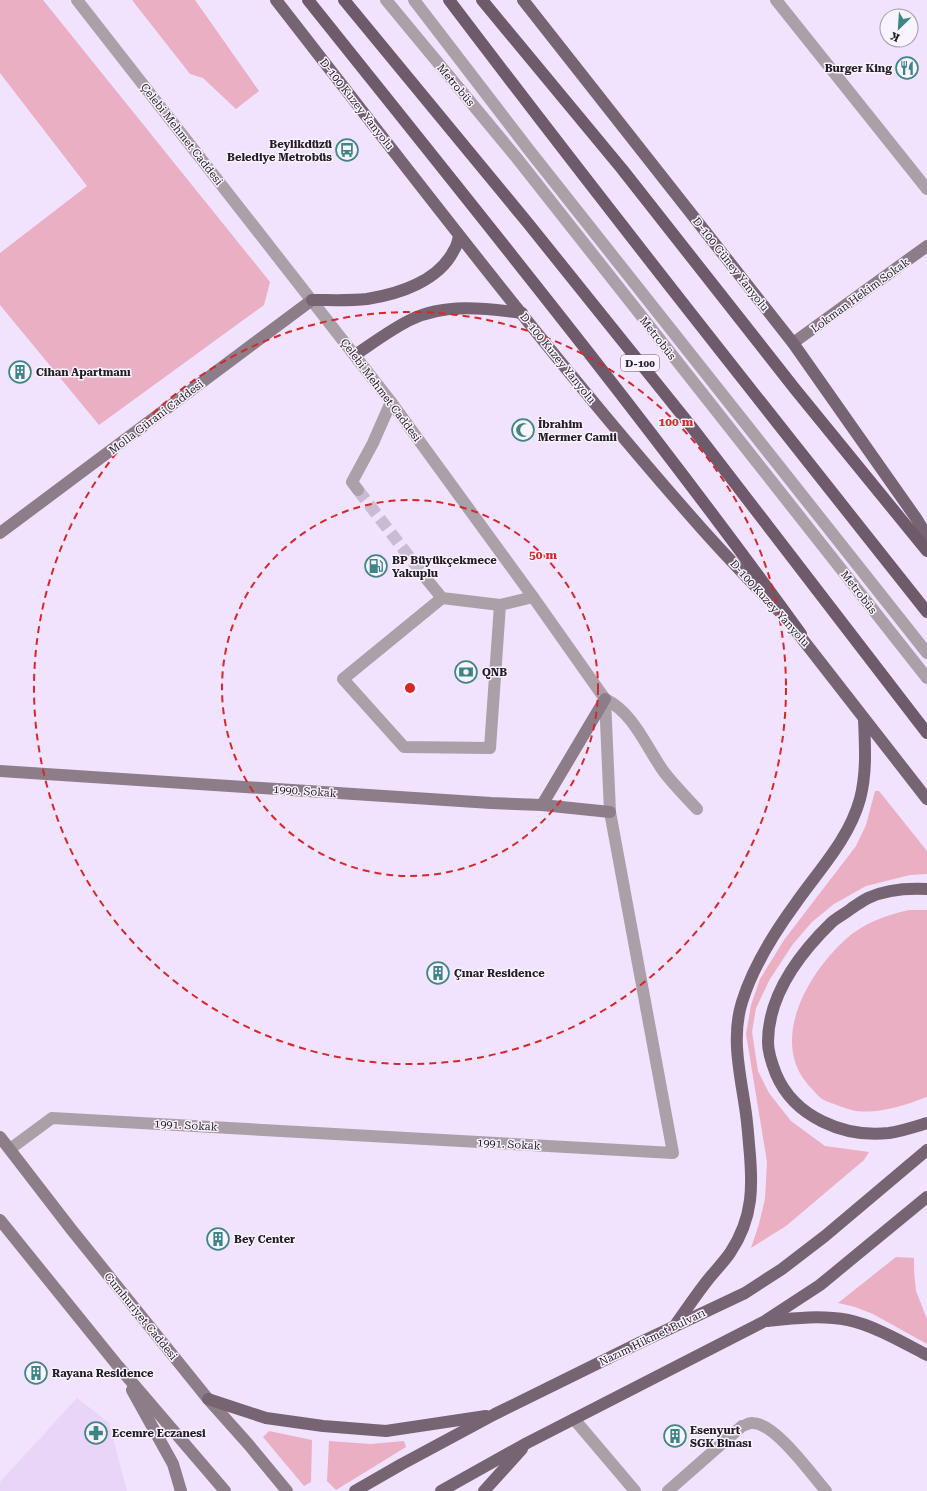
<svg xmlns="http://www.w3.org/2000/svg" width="927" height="1491" font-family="'Roboto Serif',serif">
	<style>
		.built { fill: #e8d5f7 }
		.green { fill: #eaafc3 }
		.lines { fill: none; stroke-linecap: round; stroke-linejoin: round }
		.minor-tunnel { stroke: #c8bbd2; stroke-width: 12; stroke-dasharray: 12 6; stroke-linecap: butt }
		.service { stroke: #aba0a8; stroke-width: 12 }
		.minor { stroke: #aba0a8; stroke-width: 12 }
		.tertiary { stroke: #aba0a8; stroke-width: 12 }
		.secondary { stroke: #8d7d89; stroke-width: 12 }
		.primary { stroke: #776473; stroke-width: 12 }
		.trunk { stroke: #6e5a6a; stroke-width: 12 }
		.ring { fill: none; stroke: #d62828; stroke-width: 2; stroke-dasharray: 7 5 }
		.labels { text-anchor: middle; stroke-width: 3; stroke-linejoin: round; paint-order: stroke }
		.shield { fill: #f9f3fe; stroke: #625d68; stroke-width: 1 }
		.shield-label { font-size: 10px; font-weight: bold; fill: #221d27 }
		.poi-label { font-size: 11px; font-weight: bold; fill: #221d27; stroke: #f9f3fe; text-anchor: start }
		.street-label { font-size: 11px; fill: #221d27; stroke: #f9f3fe }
		.centre { fill: #d62828; stroke: #f9f3fe; stroke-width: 2 }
		.ring-label { font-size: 12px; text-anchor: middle; font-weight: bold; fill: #d62828; stroke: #f9f3fe; stroke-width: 3; stroke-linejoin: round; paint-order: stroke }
	</style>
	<rect width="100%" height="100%" fill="#f1e2fd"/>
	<!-- built -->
	<path class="built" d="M 77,1398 L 109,1423 L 127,1491 L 0,1491 L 0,1482 Z"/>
	<!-- green -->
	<g class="green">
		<path d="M 0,0 L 43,0 L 270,282 L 264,305 L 99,425 L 0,305 L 0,253 L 87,186 L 0,73 Z"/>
		<path d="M 132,0 L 195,0 L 259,91 L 236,109 L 203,78 L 190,74 Z"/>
		<path d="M 875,791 L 879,791 L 927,851 L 927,874 L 910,875 L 866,886 L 834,904 L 812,922 L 793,944 L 770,979 L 756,1008 L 752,1032 L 758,1071 L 769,1093 L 791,1121 L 825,1146 L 869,1152 L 864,1160 L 786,1226 L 751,1248 L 759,1224 L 765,1199 L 767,1162 L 746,1034 L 751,1005 L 760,979 L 784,940 L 856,846 L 866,825 Z"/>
		<path d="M 909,910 L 927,910 L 927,1097 C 905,1105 880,1114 856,1111 C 850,1110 827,1102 822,1099 C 818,1096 814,1091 811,1088 C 767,1043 808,973 846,939 C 864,923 886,915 909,910 Z"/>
		<path d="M 896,1257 L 914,1258 L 914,1271 L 916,1291 L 927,1319 L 927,1344 L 873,1314 L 855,1307 L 838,1303 Z"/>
		<path d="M 269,1431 L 312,1440 L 311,1482 L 304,1486 L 263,1437 Z"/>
		<path d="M 329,1441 L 371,1444 L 404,1441 L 406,1447 L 336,1490 L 327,1481 Z"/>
	</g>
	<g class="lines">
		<!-- minor-tunnel -->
		<path class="minor-tunnel" d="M 358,490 L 424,576"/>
		<!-- service -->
		<g class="service">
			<path d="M 386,0 L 516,157 L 927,678"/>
			<path d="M 414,0 L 529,150 L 927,653"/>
			<path d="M 442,598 L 343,679 L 404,747 L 490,748 L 500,605"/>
			<path d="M 605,699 C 634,713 646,747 664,772 C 674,785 686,797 697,809"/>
			<path d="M 668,1491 L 742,1426 C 745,1426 748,1423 751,1423 C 774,1421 811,1474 826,1491"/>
		</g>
		<!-- minor -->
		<g class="minor">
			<path d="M 776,0 L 927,189"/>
			<path d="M 358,490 L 352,482 L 373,443 L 391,402"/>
			<path d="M 424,576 L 442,598 L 500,605 L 533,597"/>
			<path d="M 10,1149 L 52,1118 L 673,1153 L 610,812"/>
			<path d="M 574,1419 L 635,1491"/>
		</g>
		<!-- tertiary -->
		<path class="tertiary" d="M 77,0 L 391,402 L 533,597 L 605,699 L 610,812"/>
		<!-- secondary -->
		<g class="secondary">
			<path d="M 793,343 L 927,246"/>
			<path d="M 0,533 L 312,300"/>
			<path d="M 0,771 L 491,803 L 542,805 L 610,812"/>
			<path d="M 542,805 L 605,699"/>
			<path d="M 0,1137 L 71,1229 L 208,1399 L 249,1445 L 287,1491"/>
			<path d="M 0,1220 L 118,1366 L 225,1491"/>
			<path d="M 132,1390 L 173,1464 L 181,1491"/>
		</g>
		<!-- primary -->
		<g class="primary">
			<path d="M 276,0 C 413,176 548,354 695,521 C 722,552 751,582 780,612"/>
			<path d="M 523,0 L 793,343 L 916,518 L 927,536"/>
			<path d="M 312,300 C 330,300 349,301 367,299 C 399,294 439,281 454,250 C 457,246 458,240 459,236"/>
			<path d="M 355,355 C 373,343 390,330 410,320 C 444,303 485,308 522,313"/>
			<path d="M 793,627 L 927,799"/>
			<path d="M 927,889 C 907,888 887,889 868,898 C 862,901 857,905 852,908 C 846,913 838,917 832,922 C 800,953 768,995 768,1042 C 768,1052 772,1064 776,1074 C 794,1117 844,1138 889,1133 C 902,1131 914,1127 927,1123"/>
			<path d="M 768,1321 C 795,1318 821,1315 848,1320 C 873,1325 904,1343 927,1355"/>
			<path d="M 676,1324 C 686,1310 696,1295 707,1281 C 714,1272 723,1263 730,1253 C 754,1217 753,1185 749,1144 C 748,1132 747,1119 745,1107 C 740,1073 731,1037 742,1002 C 753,966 774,933 796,903 C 819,870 849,839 860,799 C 867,772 865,746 864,719"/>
			<path d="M 208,1399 L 266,1418 L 323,1426 L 386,1431 L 486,1416"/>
			<path d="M 355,1491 L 402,1464 L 495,1414 L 635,1345 L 745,1293 L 782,1269 L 825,1236 L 927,1150"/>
			<path d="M 441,1491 L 527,1443 L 765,1321 L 820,1285 L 927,1197"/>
			<path d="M 484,1491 L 522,1449"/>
		</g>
		<!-- trunk -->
		<g class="trunk">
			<path d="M 308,0 C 475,209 644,417 801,634"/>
			<path d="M 344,0 L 527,222 L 694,430 L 927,733"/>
			<path d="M 449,0 C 605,206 766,409 927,612"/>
			<path d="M 482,0 L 622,169 L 795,389 L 927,551"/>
		</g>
	</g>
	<!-- distance rings -->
	<g class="ring">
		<circle cx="410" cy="688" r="188"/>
		<circle cx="410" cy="688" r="376"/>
	</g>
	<!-- icons -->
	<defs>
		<g id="restaurant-ring" transform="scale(1.15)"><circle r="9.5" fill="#f9f3fe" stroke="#3e8686" stroke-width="1.5"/><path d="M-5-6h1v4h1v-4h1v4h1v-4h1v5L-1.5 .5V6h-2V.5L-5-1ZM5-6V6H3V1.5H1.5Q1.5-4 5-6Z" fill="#3e8686"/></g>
		<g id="bus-ring" transform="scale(1.15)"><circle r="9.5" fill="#f9f3fe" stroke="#3e8686" stroke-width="1.5"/><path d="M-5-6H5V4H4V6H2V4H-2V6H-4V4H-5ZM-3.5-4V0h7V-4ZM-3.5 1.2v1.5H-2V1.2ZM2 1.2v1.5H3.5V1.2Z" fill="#3e8686"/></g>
		<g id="building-ring" transform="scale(1.15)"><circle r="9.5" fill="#f9f3fe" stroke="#3e8686" stroke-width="1.5"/><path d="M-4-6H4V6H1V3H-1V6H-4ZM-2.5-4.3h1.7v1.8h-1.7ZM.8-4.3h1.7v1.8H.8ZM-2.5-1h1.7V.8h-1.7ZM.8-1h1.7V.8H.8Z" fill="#3e8686"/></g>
		<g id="mosque-ring" transform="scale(1.15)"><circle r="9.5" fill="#f9f3fe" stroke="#3e8686" stroke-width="1.5"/><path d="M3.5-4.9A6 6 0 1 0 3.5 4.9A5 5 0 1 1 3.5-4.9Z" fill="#3e8686"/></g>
		<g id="fuel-ring" transform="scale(1.15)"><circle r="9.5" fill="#f9f3fe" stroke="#3e8686" stroke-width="1.5"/><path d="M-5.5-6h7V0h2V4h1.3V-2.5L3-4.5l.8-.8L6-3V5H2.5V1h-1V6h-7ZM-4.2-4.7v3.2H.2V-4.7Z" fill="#3e8686"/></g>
		<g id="bank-ring" transform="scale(1.15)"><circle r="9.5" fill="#f9f3fe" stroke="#3e8686" stroke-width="1.5"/><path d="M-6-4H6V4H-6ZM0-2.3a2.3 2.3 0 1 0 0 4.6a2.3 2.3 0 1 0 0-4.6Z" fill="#3e8686"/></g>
		<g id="pharmacy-ring" transform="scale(1.15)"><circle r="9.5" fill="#f9f3fe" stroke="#3e8686" stroke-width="1.5"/><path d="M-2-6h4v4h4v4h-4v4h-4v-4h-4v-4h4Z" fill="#3e8686"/></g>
	</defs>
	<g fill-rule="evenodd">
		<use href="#restaurant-ring" x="907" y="68"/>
		<use href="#bus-ring" x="347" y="150"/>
		<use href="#building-ring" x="20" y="372"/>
		<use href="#mosque-ring" x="523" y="430"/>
		<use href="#fuel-ring" x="376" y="566"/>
		<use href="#bank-ring" x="466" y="672"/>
		<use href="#building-ring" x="438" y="973"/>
		<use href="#building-ring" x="218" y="1239"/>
		<use href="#building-ring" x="36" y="1373"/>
		<use href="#pharmacy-ring" x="96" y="1433"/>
		<use href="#building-ring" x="675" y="1436"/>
	</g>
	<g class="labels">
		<!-- shield labels -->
		<rect class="shield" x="621" y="355" width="38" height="16" rx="3"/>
		<g class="shield-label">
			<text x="640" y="367">D-100</text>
		</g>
		<!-- poi labels -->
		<g class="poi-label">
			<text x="892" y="72" text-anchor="end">Burger King</text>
			<text x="332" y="148" text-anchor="end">Beylikdüzü<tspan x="332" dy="13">Belediye Metrobüs</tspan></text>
			<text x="36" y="376">Cihan Apartmanı</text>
			<text x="538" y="428">İbrahim<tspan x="538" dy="13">Mermer Camii</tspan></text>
			<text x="392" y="564">BP Büyükçekmece<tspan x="392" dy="13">Yakuplu</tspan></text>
			<text x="482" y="676">QNB</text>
			<text x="454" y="977">Çınar Residence</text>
			<text x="234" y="1243">Bey Center</text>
			<text x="52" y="1377">Rayana Residence</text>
			<text x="690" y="1434">Esenyurt<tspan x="690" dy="13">SGK Binası</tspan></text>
			<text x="112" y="1437">Ecemre Eczanesi</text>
		</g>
		<!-- street labels -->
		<g class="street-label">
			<text transform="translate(456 85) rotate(50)" y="4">Metrobüs</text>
			<text transform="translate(357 104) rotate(52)" y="4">D-100 Kuzey Yanyolu</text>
			<text transform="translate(182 134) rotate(52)" y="4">Çelebi Mehmet Caddesi</text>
			<text transform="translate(731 264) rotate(52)" y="4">D-100 Güney Yanyolu</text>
			<text transform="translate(860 295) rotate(-36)" y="4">Lokman Hekim Sokak</text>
			<text transform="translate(658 338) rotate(52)" y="4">Metrobüs</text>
			<text transform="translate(558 358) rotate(51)" y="4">D-100 Kuzey Yanyolu</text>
			<text transform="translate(381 390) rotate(53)" y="4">Çelebi Mehmet Caddesi</text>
			<text transform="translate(156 417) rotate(-37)" y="4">Molla Gürani Caddesi</text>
			<text transform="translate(859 592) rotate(52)" y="4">Metrobüs</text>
			<text transform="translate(770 603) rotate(48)" y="4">D-100 Kuzey Yanyolu</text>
			<text transform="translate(305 791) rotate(4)" y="4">1990. Sokak</text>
			<text transform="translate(186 1125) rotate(3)" y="4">1991. Sokak</text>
			<text transform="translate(509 1144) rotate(3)" y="4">1991. Sokak</text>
			<text transform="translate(141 1316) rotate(51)" y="4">Cumhuriyet Caddesi</text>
			<text transform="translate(652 1337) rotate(-26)" y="4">Nazım Hikmet Bulvarı</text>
		</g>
	</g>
	<circle cx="410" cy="688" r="6" class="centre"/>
	<g class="ring-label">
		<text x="676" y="426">100 m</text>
		<text x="543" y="559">50 m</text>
	</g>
	<!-- north arrow -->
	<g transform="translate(899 28) rotate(205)"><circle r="19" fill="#f9f3fe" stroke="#a39da8"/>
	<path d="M0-3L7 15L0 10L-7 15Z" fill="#3e8686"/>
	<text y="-6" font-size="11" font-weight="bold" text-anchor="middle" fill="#221d27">K</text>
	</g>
</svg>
